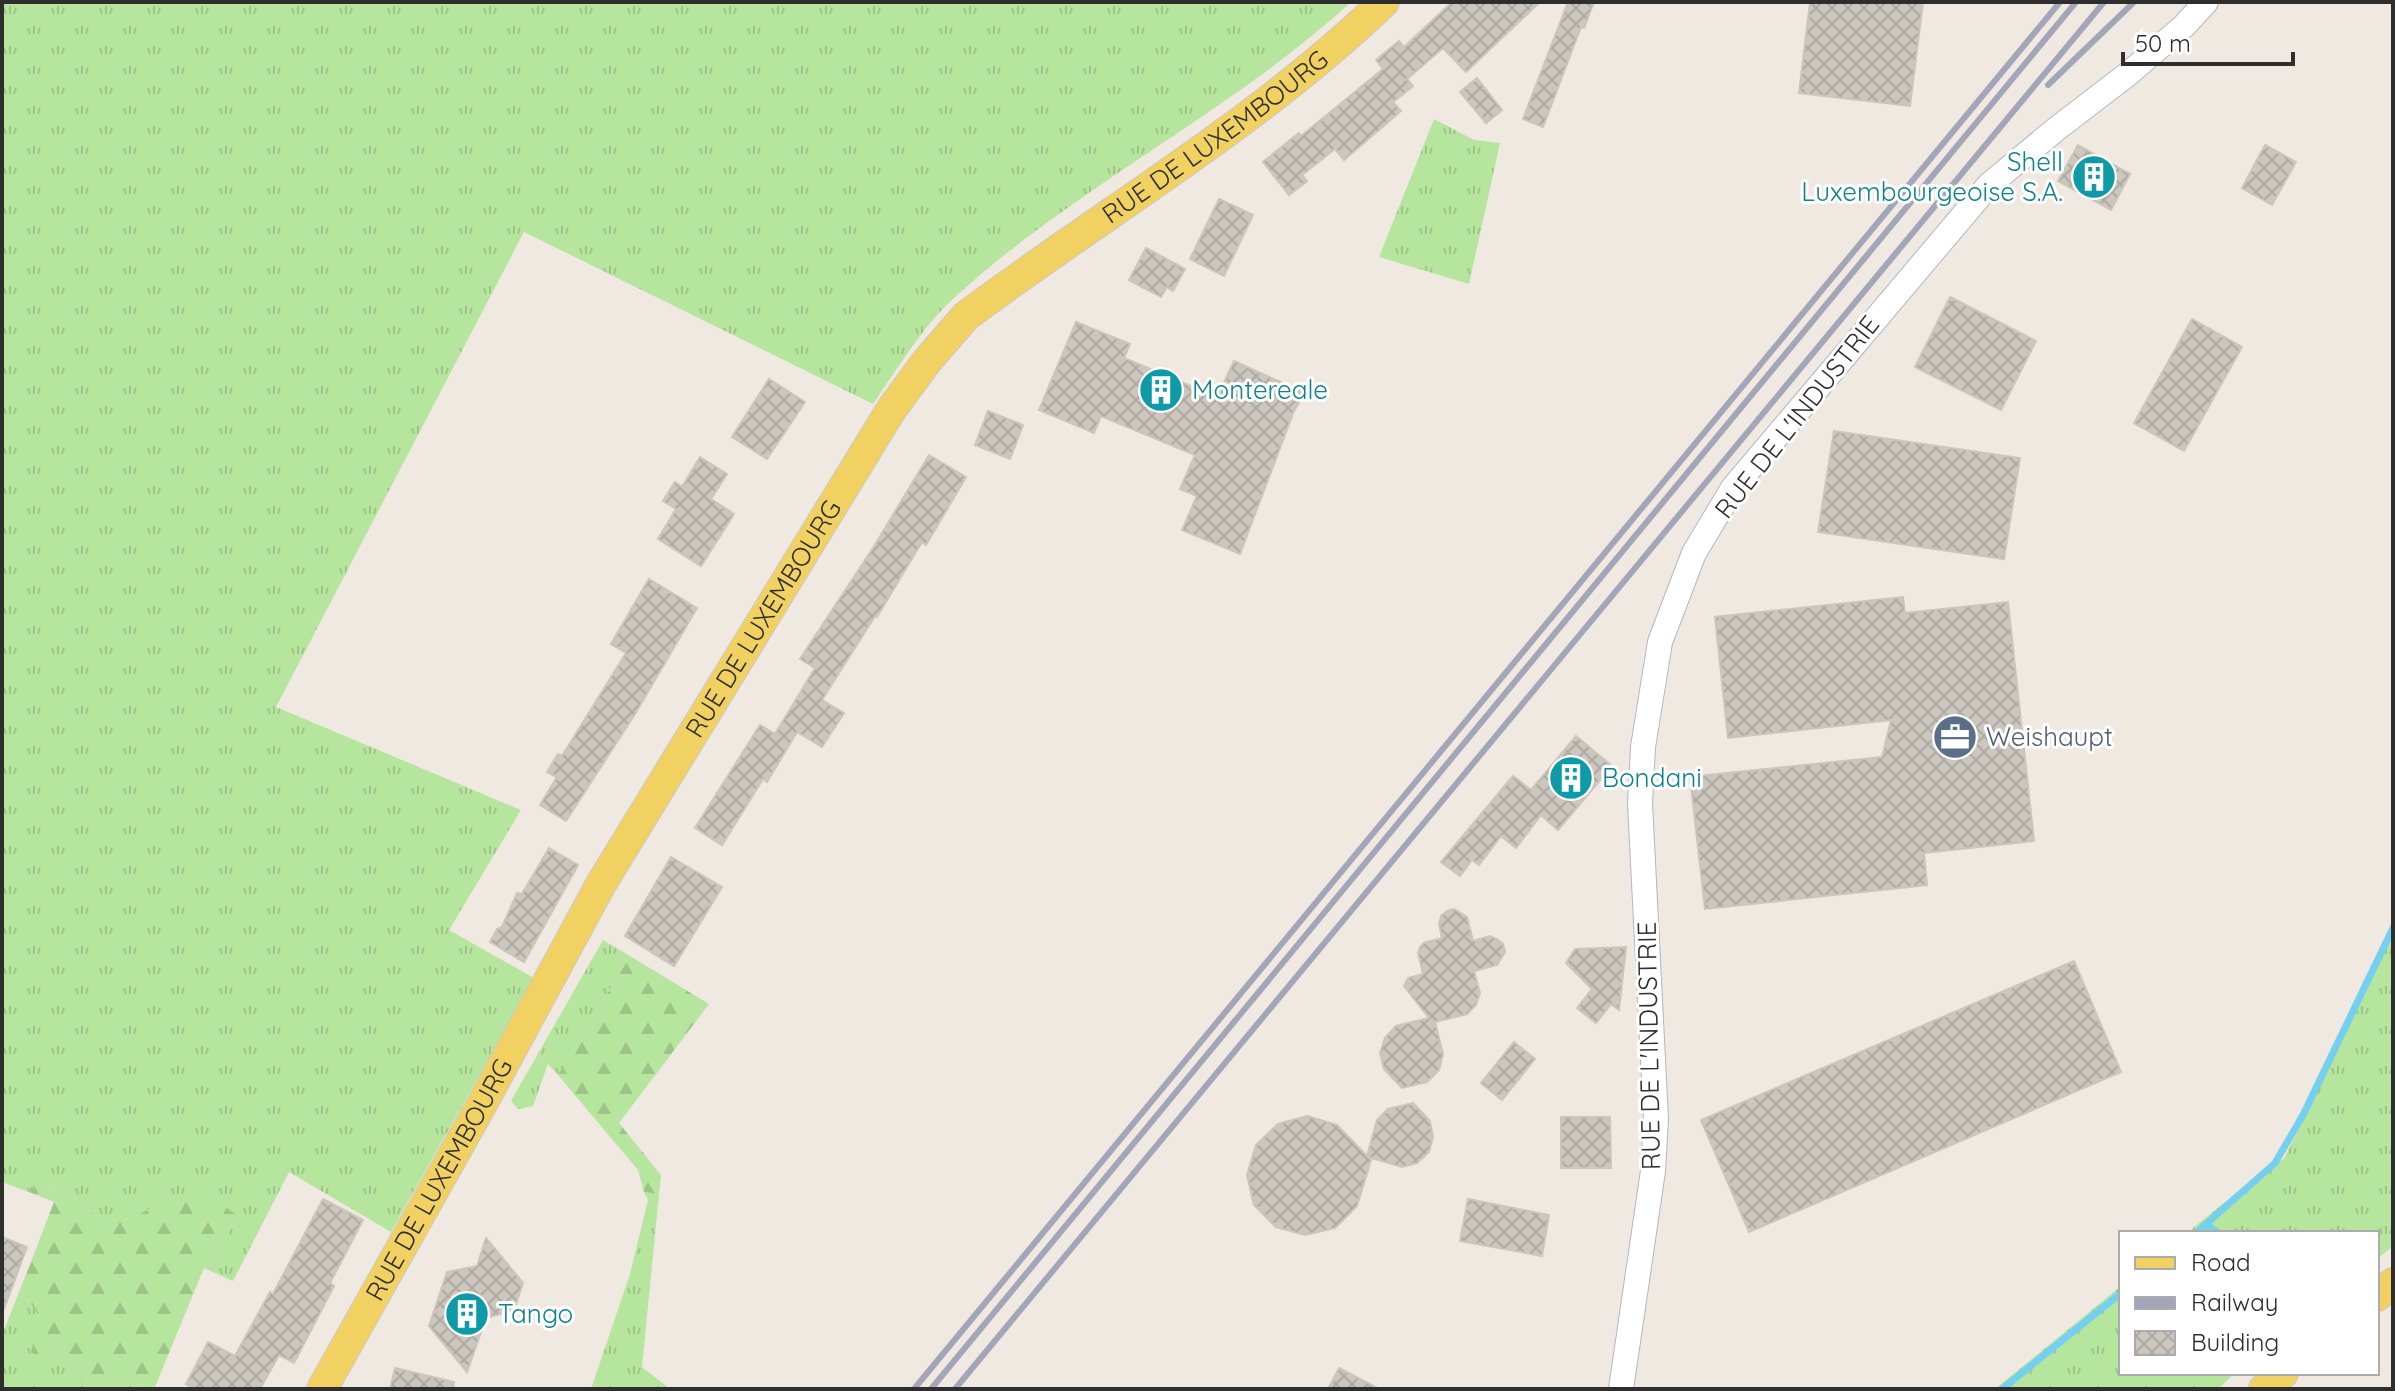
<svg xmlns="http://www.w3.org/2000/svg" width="2395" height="1391" font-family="Quicksand,sans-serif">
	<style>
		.grass { fill: url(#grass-tufts) }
		.forest { fill: url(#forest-firs) }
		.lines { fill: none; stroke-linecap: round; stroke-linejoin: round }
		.stream { stroke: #75cff0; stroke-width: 7 }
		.building { fill: url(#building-cross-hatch); stroke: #cbc5ba; stroke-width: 2 }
		.minor-casing { stroke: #b4b7c1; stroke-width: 26 }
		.major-casing { stroke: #c9c9c9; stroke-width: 32 }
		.minor { stroke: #fff; stroke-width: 24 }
		.major { stroke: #f2d163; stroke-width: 30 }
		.rail { stroke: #a3a6b8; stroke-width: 6 }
		.labels { text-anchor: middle; stroke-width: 6; stroke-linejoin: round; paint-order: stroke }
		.street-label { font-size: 26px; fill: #2e2e2e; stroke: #fff }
		.culture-label { font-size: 26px; fill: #0d838f; stroke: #fff; text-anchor: start }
		.service-label { font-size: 26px; fill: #4e5e75; stroke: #fff; text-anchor: start }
	</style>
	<defs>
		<pattern id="grass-tufts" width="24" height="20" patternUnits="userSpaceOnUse" patternTransform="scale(2)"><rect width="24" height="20" fill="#b6e59e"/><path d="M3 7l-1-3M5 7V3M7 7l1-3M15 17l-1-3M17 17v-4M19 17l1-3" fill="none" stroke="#9dc588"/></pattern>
		<pattern id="forest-firs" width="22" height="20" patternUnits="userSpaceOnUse" patternTransform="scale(2)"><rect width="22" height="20" fill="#b6e59e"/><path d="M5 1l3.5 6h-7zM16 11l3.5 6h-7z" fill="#9dc588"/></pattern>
		<pattern id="building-cross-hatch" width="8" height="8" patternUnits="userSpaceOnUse" patternTransform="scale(2)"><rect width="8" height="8" fill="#cbc7bf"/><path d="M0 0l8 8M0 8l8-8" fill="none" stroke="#afaba4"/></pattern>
	</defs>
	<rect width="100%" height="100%" fill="#efe9e1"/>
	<!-- grass -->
	<g class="grass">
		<path d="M 2,2 L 1351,2 C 1229,114 1076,186 955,297 C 922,327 898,368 873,404 L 524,232 L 276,707 L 521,810 L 449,930 L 534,978 L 391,1232 L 289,1172 L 233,1281 L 204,1268 L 239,1217 L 168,1198 L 133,1218 L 109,1220 L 92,1213 L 68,1192 L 31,1187 L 29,1192 L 2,1182 Z"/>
		<path d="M 1434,119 L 1474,140 L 1500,143 L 1469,284 L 1379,257 Z"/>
		<path d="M 2393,934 L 2393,1246 L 2377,1259 L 2377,1233 L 2187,1233 L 2270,1165 L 2284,1159 Z"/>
		<path d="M 603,940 L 630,956 L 558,1075 L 548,1064 L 533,1106 L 518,1109 L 511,1101 Z"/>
		<path d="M 644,1192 L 659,1194 L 642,1367 L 670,1389 L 591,1389 L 630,1274 L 648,1200 Z"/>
		<path d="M 27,1272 L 27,1298 L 39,1316 L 50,1348 L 83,1376 L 155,1387 L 152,1389 L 2,1389 L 2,1335 Z"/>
		<path d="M 2121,1286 L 2121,1373 L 2235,1373 L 2218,1389 L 1995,1389 Z"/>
	</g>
	<!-- forest -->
	<g class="forest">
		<path d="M 630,956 L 709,1004 L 619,1123 L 661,1175 L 659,1194 L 644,1192 L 638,1170 L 558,1075 Z"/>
		<path d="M 31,1187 L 68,1192 L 92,1213 L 109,1220 L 133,1218 L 168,1198 L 210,1195 L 239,1217 L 204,1268 L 155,1387 L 83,1376 L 50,1348 L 40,1356 L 31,1352 L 39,1316 L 27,1298 L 27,1272 L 54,1202 L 29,1192 Z"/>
	</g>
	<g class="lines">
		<!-- stream -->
		<g class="stream">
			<path d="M 2206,1225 L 2219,1233"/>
			<path d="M 2196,1233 L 2275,1163 L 2303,1115 L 2393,928"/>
			<path d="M 2002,1389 L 2121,1293"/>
		</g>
	</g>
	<!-- building -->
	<g class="building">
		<path d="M 1452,2 L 1540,2 L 1466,72 L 1443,48 L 1407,79 L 1413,86 L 1393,102 L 1401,111 L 1344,160 L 1335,149 L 1302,175 L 1307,181 L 1289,195 L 1263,162 L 1299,133 L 1301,136 L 1383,69 L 1376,60 L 1399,41 L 1404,47 Z"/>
		<path d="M 1568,2 L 1594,2 L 1584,28 L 1581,27 L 1543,127 L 1523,119 Z"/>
		<path d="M 1810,2 L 1923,2 L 1910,106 L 1799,93 Z"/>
		<path d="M 1477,78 L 1502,110 L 1486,123 L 1460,92 Z"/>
		<path d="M 2078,145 L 2130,174 L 2111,210 L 2058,181 Z"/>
		<path d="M 2265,145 L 2296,162 L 2272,205 L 2242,188 Z"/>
		<path d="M 1219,199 L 1253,215 L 1224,276 L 1190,259 Z"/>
		<path d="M 1146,248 L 1185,269 L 1173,291 L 1167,287 L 1161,297 L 1129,280 Z"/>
		<path d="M 1950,297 L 2036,341 L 2001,410 L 1915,367 Z"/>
		<path d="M 2192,319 L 2242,347 L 2184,451 L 2134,423 Z"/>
		<path d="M 1076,322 L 1130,344 L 1124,358 L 1217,397 L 1234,361 L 1305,393 L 1294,411 L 1240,554 L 1182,530 L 1197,496 L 1180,489 L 1195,455 L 1101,416 L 1094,433 L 1039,410 Z"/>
		<path d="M 769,379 L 805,402 L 767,459 L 732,437 Z"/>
		<path d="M 988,411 L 1023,425 L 1010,459 L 975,445 Z"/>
		<path d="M 1834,431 L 2020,458 L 2004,559 L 1818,532 Z"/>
		<path d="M 929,455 L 966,477 L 926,545 L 922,542 L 877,617 L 875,616 L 822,700 L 844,713 L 822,747 L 797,732 L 767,782 L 763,779 L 722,845 L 695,828 L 760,725 L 775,734 L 815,668 L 800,659 L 873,548 Z"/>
		<path d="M 700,457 L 727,474 L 711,499 L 734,514 L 701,566 L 658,539 L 676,509 L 663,501 L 675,482 L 682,487 Z"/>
		<path d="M 649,579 L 697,608 L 635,714 L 566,821 L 540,805 L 557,777 L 547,772 L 558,754 L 562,756 L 626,653 L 611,644 Z"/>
		<path d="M 1903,597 L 1905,613 L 2008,602 L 2034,841 L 1924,853 L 1927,885 L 1705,909 L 1690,777 L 1882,757 L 1891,720 L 1728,738 L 1715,617 Z"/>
		<path d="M 1576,736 L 1612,766 L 1558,830 L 1541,815 L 1516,848 L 1501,836 L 1479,865 L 1472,860 L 1460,876 L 1441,862 L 1513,776 L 1531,790 Z"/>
		<path d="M 549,848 L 578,865 L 524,962 L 490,942 L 497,929 L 502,927 L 517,893 L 522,894 Z"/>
		<path d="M 671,857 L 722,887 L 674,966 L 625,936 Z"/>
		<path d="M 1454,909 L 1467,917 L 1473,941 L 1490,936 L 1497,939 L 1503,944 L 1505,952 L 1497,965 L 1474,971 L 1480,993 L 1476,1005 L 1467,1014 L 1435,1022 L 1443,1054 L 1439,1070 L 1427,1082 L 1402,1088 L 1384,1069 L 1380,1053 L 1385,1038 L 1396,1026 L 1429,1018 L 1404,986 L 1408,978 L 1423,974 L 1418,953 L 1420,947 L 1424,943 L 1442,938 L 1439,924 L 1441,916 L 1447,911 Z"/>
		<path d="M 1626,947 L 1619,1010 L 1611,1004 L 1596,1023 L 1577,1008 L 1592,989 L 1566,963 L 1575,949 Z"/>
		<path d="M 2074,961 L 2121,1072 L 1749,1232 L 1701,1120 Z"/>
		<path d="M 1514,1042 L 1535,1059 L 1502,1100 L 1481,1083 Z"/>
		<path d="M 1413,1103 L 1430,1121 L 1433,1137 L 1429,1152 L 1417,1163 L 1402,1167 L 1368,1157 L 1371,1160 L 1357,1206 L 1335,1228 L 1305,1235 L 1276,1227 L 1254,1205 L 1247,1175 L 1256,1145 L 1278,1124 L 1307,1116 L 1337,1125 L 1367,1156 L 1377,1120 L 1388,1109 Z"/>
		<path d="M 1561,1117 L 1610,1117 L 1611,1168 L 1561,1168 Z"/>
		<path d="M 323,1199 L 363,1220 L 330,1283 L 334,1286 L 294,1363 L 279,1355 L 260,1389 L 195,1389 L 186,1384 L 208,1342 L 235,1356 L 270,1292 L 273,1294 Z"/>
		<path d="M 1468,1199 L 1549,1215 L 1542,1256 L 1460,1241 Z"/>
		<path d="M 2,1237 L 27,1247 L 4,1309 L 2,1309 Z"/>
		<path d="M 486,1238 L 523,1283 L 514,1310 L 486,1318 L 467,1372 L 429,1326 L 447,1272 L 477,1266 Z"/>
		<path d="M 395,1368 L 454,1382 L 453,1389 L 390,1389 Z"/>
		<path d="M 1339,1368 L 1379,1389 L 1328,1389 Z"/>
	</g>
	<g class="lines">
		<!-- minor casing -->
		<g class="minor-casing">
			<path id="minor" d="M 1621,1389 L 1653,1171 L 1656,1119 L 1640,803 L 1643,747 L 1660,642 L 1694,553 L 1733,488 L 1989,185 L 2055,130 L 2128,74 L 2184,26 L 2206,2"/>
		</g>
		<!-- major casing -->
		<g class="major-casing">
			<g id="major">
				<path d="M 2377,1296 L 2393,1283"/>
				<path id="s1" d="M 322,1389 L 482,1104 L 601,884 L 891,410 L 927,361 L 966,316 C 1105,212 1258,123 1384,2"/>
				<path d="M 2264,1389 L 2283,1373"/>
			</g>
		</g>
		<!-- minor -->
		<use href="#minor" class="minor"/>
		<!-- major -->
		<use href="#major" class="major"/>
		<!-- rail -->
		<g class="rail">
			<path d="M 2048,85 L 2134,2"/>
			<path d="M 914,1389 L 2060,2"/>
			<path d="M 931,1389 L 2076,2"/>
			<path d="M 955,1389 L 2104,2"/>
		</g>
	</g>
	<!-- icons -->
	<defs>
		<g id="building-disc" transform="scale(2.3)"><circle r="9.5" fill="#0f9aa8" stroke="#fff"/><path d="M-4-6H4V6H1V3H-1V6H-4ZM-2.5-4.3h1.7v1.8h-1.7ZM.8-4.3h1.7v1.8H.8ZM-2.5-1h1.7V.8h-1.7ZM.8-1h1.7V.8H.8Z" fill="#fff"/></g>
		<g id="office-disc" transform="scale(2.3)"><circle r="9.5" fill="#5c6f8a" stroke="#fff"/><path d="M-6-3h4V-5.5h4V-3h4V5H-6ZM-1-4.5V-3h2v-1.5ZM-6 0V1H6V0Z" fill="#fff"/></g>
	</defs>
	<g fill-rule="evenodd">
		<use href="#building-disc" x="2094" y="177"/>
		<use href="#building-disc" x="1161" y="390"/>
		<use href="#office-disc" x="1955" y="737"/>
		<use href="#building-disc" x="1571" y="778"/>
		<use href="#building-disc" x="467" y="1314"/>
	</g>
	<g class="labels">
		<!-- street labels -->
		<g class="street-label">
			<text dy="9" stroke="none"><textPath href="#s1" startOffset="1560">RUE DE LUXEMBOURG</textPath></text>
			<text transform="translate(1797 417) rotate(-52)" y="9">RUE DE L'INDUSTRIE</text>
			<text dy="9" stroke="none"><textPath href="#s1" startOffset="888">RUE DE LUXEMBOURG</textPath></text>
			<text transform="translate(1649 1046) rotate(-91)" y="9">RUE DE L'INDUSTRIE</text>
			<text dy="9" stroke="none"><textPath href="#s1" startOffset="240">RUE DE LUXEMBOURG</textPath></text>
		</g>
		<!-- culture labels -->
		<g class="culture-label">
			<text x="2063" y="171" text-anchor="end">Shell<tspan x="2063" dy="30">Luxembourgeoise S.A.</tspan></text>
			<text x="1192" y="399">Montereale</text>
			<text x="1602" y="787">Bondani</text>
			<text x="498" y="1323">Tango</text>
		</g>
		<!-- service labels -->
		<g class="service-label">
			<text x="1986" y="746">Weishaupt</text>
		</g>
	</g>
	<!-- border -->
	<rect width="2395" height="1391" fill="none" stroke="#2e2e2e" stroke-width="8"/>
	<!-- legend -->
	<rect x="2119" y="1231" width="260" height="144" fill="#ffffff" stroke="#ababab" stroke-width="2"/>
	<rect x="2135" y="1257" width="40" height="12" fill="#f2d163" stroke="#ababab" stroke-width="2"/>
	<text x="2191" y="1271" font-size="24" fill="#2e2e2e">Road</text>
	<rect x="2135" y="1297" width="40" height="12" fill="#a3a6b8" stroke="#ababab" stroke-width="2"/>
	<text x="2191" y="1311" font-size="24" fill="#2e2e2e">Railway</text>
	<rect x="2135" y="1331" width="40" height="24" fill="url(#building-cross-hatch)" stroke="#ababab" stroke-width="2"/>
	<text x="2191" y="1351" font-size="24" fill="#2e2e2e">Building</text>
	<!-- scale -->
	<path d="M2123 52v12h170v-12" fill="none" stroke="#2e2e2e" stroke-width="4"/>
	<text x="2135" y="52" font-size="24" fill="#2e2e2e" stroke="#ffffff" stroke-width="6" paint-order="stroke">50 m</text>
</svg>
